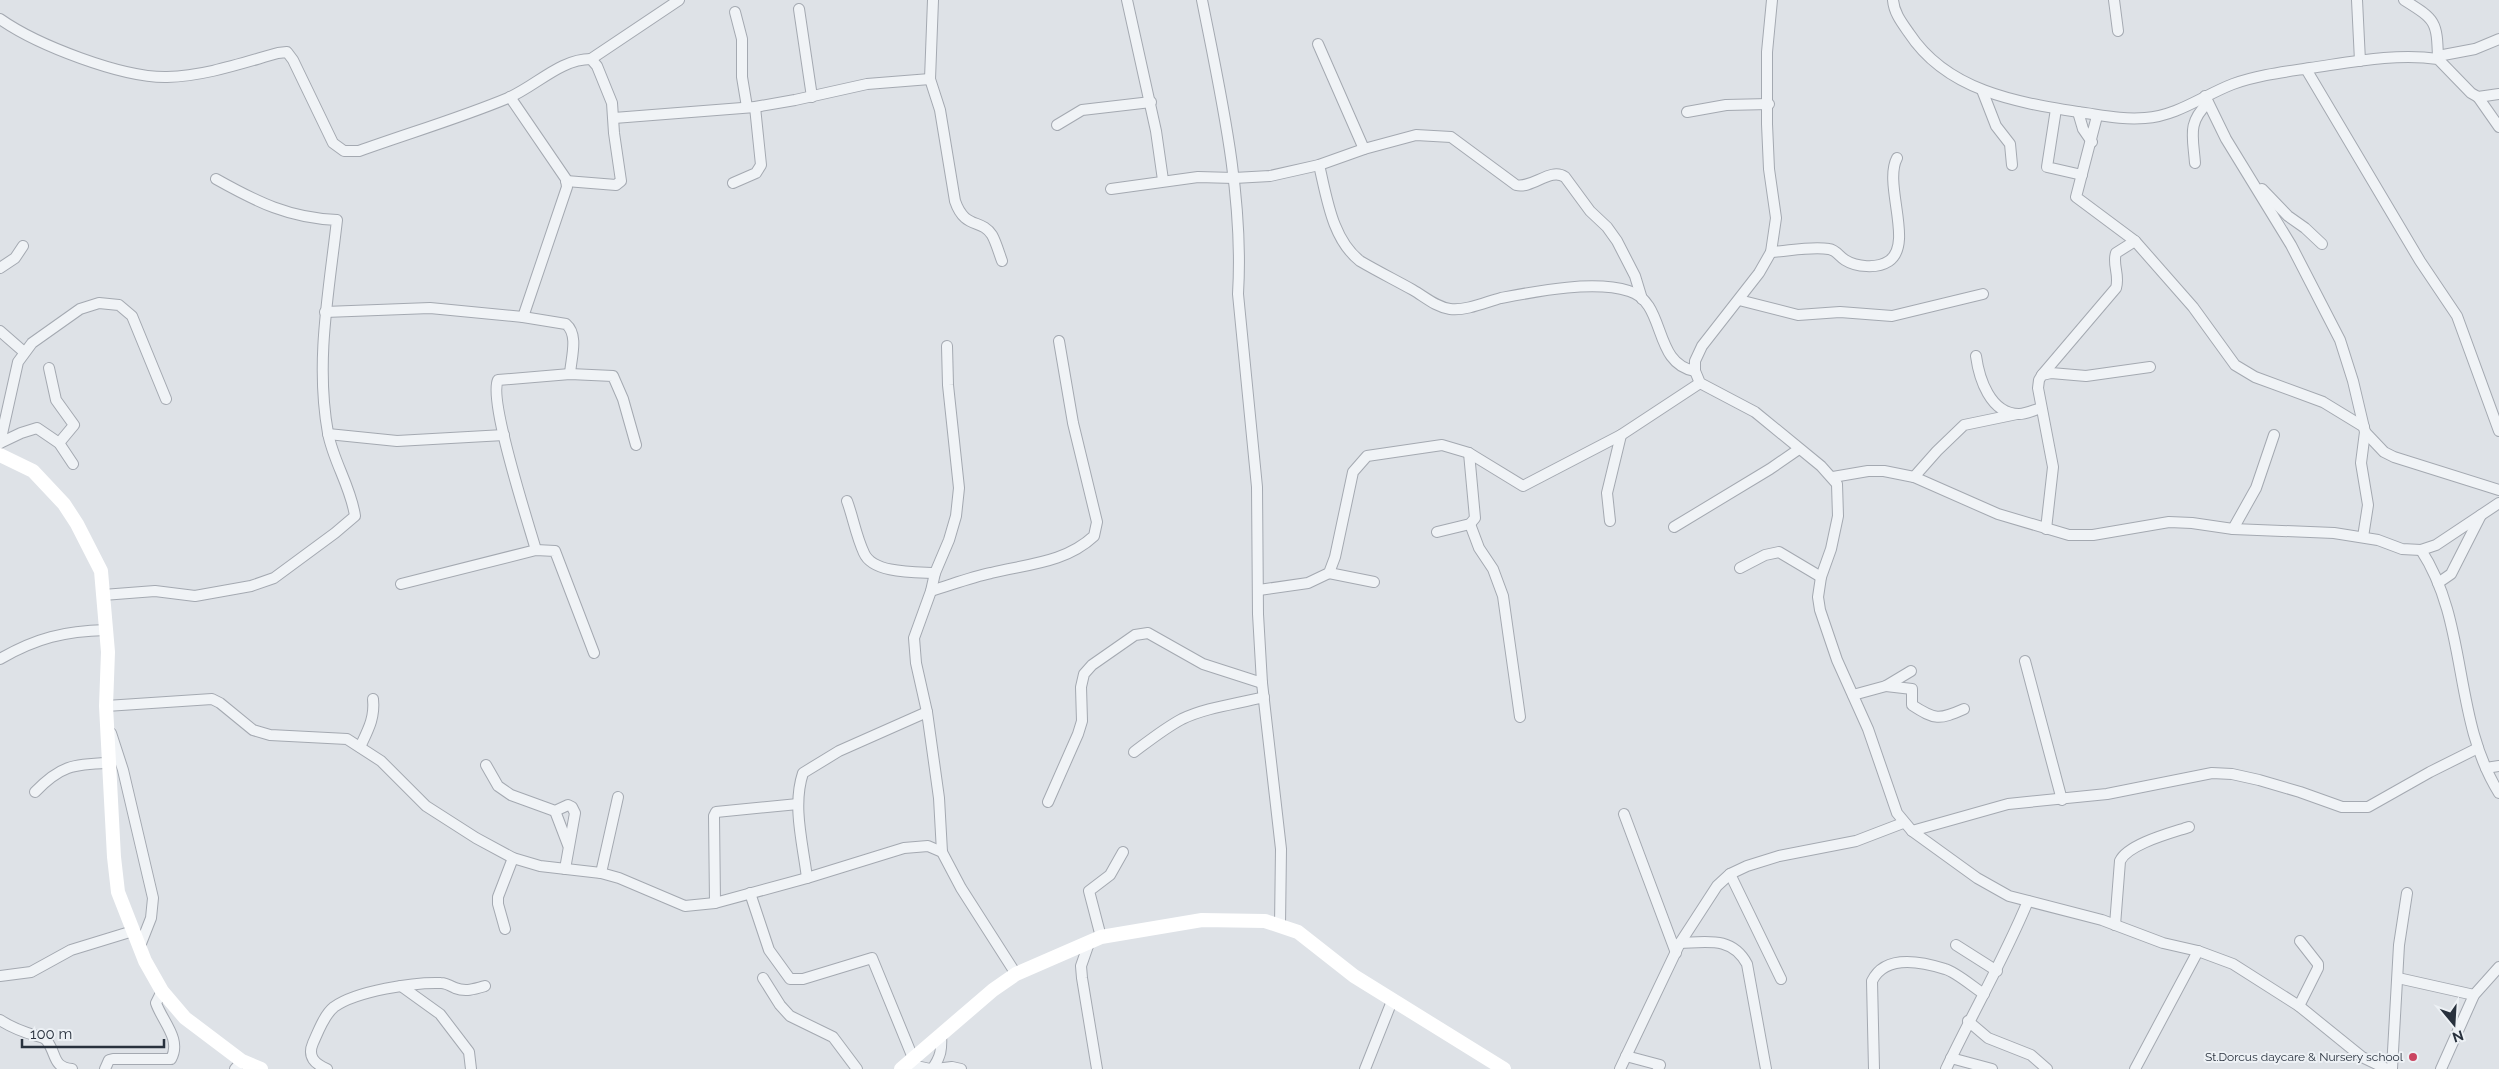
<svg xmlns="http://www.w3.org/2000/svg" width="2499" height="1069" font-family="Raleway,sans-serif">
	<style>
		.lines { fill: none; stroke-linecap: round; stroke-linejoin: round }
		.street-casing { stroke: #a4a9b1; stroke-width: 12 }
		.street { stroke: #f0f3f6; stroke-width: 10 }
		.secondary { stroke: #fff; stroke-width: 14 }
		.poi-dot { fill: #ca4561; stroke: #edf1f5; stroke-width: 2 }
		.labels { text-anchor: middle; stroke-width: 4; stroke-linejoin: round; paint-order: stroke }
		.poi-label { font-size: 12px; fill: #28313d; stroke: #edf1f5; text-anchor: end }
	</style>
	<rect width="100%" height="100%" fill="#dee2e7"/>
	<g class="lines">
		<!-- street casing -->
		<g class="street-casing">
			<g id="street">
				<path d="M 933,0 L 930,79 L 940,110 L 955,201 C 965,230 981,218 992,235 C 996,242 999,253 1002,261"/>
				<path d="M 1127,0 L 1156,131 L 1163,180"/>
				<path d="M 1202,0 C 1221,96 1244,196 1238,294 L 1257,487 L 1258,614 L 1262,683 L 1281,849 L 1280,925"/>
				<path d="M 1772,0 L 1767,52 L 1767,124 L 1769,169 L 1776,218 L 1771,252 L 1759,273 L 1702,346 L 1695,361 L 1695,371 L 1700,383 L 1755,412 L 1821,466 L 1837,484 L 1838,516 L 1831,549 L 1821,577 L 1818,597 L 1820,610 L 1837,660 L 1868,729 L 1897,813 L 1912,831 L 1977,878 L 2009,896 L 2102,920 L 2163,943 L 2198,951 L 2233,964 L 2299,1006 L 2362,1057 L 2387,1069"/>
				<path d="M 1893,0 C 1894,13 1902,23 1909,33 C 1947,91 2016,102 2078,112 C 2101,115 2122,120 2145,118 C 2177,116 2204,95 2233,84 C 2258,75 2284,72 2310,68 C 2352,62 2396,53 2438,59 L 2471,93 L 2478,97 L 2499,94"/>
				<path d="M 2114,0 L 2118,31"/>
				<path d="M 2357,0 L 2360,61"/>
				<path d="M 2404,0 C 2436,20 2437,21 2438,59"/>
				<path d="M 799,9 L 812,97"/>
				<path d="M 735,12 L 742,39 L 742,77 L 747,107"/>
				<path d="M 0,19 C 37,45 122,78 167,77 C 205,76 242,63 278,53 L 287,52 L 293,60 L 333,143 L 344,151 L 359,151 C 409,133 460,118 508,98 C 536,86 560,59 591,59 L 597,66 L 612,103 L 614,133 L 621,181 L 616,185 L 566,181"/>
				<path d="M 1318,44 L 1364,149"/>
				<path d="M 2438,56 L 2475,49 L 2499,39"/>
				<path d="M 591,59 L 679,0"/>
				<path d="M 2306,69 L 2420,261 L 2457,316 L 2499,431"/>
				<path d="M 1982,90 L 1996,126 L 2010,144 L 2012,165"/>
				<path d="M 2205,96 L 2226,139 L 2291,245 L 2340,340 L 2353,381 L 2365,432 L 2361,463 L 2368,505 L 2363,537"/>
				<path d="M 510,97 L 566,179 L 567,187 L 523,317"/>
				<path d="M 2478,97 L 2499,127"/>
				<path d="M 2056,109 L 2047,167 L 2082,175"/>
				<path d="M 1687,112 L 1726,105 L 1769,104"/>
				<path d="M 2078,112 L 2083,129 L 2092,142"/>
				<path d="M 2097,116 L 2076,197 L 2135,241 L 2193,307 L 2235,365 L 2255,377 L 2323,402 L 2364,427"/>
				<path d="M 614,118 L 755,107 L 795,100 L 867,84 L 930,79"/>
				<path d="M 1057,125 L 1082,110 L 1151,102"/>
				<path d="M 2195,163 C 2193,136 2187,123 2208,103"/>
				<path d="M 1319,165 C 1327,198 1332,239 1360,261 C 1377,271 1395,280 1413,290 C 1425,297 1436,307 1450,309 C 1466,311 1486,302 1501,298 C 1538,291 1594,280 1629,291 C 1667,302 1652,364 1695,371"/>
				<path d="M 733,183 L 756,173 L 761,165 L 755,107"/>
				<path d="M 1111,189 L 1198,177 L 1234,178 L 1270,176 L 1319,165 L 1364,149 L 1416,135 L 1451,137 L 1516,185 C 1533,189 1550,167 1565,177 L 1590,211 L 1607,227 L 1617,241 L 1635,276 L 1642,299"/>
				<path d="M 2262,189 L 2288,216 L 2305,228 L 2322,244"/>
				<path d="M 1771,252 C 1789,251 1811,246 1829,249 C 1836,250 1839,256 1845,260 C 1856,267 1877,269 1889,261 C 1914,244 1883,184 1897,158"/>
				<path d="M 0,268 L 15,258 L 23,246"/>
				<path d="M 1739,300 L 1798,315 L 1840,312 L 1892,316 L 1983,294"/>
				<path d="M 325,312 L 430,308 L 523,317 L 566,324 C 579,335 571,358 570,374"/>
				<path d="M 0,331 L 24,352"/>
				<path d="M 1976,356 C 1979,378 1990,414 2019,414 C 2026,414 2034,410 2041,408"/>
				<path d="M 49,368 L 56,400 L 74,425 L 59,443"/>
				<path d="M 2042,375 L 2116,288 C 2120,275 2112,264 2116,253 L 2135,241"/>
				<path d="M 2365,432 L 2384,452 L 2394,457 L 2499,490"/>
				<path d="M 328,434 L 397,441 L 504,435"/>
				<path d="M 0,443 L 18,362 L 32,343 L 80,309 L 99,303 L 119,305 L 132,316 L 166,399"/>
				<path d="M 0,443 L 21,433 L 37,428 L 59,443 L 73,464"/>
				<path d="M 1833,477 L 1868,471 L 1884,471 L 1914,477 L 1998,514 L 2069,535 L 2093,535 L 2169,522 L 2192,523 L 2233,529 L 2334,533 L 2378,540 L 2402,549 L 2421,550 L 2436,545 L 2499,503"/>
				<path d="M 1914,477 L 1937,451 L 1964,425 L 2017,414"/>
				<path d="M 847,501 C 853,517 856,536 864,553 C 873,574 916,572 935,573"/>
				<path d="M 1610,521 L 1607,493 L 1621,435"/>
				<path d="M 1470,524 L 1479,548 L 1493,569 L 1503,596 L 1520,717"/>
				<path d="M 1674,527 L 1770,469 L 1799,449"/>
				<path d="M 2046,529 L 2053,467 L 2038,388 L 2039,380 L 2042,375 L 2051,373 L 2086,376 L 2150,367"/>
				<path d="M 2233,529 L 2256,488 L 2274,435"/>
				<path d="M 1437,532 L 1470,524 L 1475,518 L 1469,453"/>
				<path d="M 536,550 C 528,522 488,400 498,380 L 570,374 L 613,376 L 623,399 L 636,445"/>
				<path d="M 2421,550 C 2469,623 2452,718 2499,793"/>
				<path d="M 1740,568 L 1765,555 L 1779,552 L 1821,577"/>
				<path d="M 1329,573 L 1374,582"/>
				<path d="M 2438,583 L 2451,574 L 2481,515"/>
				<path d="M 401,584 L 536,550 L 555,551 L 594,653"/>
				<path d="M 1259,590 L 1308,583 L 1329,573 L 1335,557 L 1353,472 L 1367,456 L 1442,445 L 1469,453 L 1523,486 L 1621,435 L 1700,383"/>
				<path d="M 931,591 C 951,585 971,577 991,573 C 1027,564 1065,563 1094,536 L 1097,522 L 1073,423 L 1059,341"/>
				<path d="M 103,595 L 155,591 L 195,596 L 251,586 L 274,578 L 335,533 L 355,516 C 351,487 333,461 328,433 C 315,362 329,291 337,220 C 289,218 257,202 216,179"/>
				<path d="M 0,659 C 36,638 65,631 106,630"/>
				<path d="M 2025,661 L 2062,800"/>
				<path d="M 1886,686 L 1912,689 L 1912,705 C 1935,720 1939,720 1964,709"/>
				<path d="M 1853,695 L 1886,686 L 1911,671"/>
				<path d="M 106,706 L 212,699 L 220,703 L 253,730 L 270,735 L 347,739 L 381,761 L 426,806 L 476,838 L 513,858 L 540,866 L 601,873 L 619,878 L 685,906 L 715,903 L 807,878 L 904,848 L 928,846 L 942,852 L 961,888 L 1016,974"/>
				<path d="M 111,733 L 123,770 L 153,898 L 151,918 L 140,946"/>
				<path d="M 360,747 C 368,730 375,718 373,699"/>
				<path d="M 1134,752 C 1150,740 1165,728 1182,719 C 1207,707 1237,704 1264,697"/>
				<path d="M 486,765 L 498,786 L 511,795 L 555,811 L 568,805 L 572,807 L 575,813 L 565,869"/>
				<path d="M 2486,768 L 2499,766"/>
				<path d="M 35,792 C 60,766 73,764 108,763"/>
				<path d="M 1048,802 L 1078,734 L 1082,721 L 1081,687 L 1084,674 L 1092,665 L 1135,635 L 1148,633 L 1203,664 L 1262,683"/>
				<path d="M 555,811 L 568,845"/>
				<path d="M 1624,814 L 1676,953"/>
				<path d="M 1912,831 L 2008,804 L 2107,794 L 2212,773 L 2232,774 L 2259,780 L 2300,792 L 2342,807 L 2368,807 L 2430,772 L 2478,748"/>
				<path d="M 942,852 L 939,798 L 927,712 L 916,663 L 914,638 L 931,591 L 935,573 L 949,540 L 956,516 L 959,488 L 948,385 L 947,346"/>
				<path d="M 601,873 L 618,797"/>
				<path d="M 1730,874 L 1781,979"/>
				<path d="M 807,878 C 803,844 792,806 803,773 L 839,751 L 927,712"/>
				<path d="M 750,893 L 769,950 L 790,979 L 803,979 L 872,958 L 913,1058"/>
				<path d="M 715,903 L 714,816 L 716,812 L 798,804"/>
				<path d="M 2115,925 L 2120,861 C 2128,844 2171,833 2189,827"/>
				<path d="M 505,929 L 498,904 L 498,897 L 513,858"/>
				<path d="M 1101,937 L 1089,891 L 1110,875 L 1123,852"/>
				<path d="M 1089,943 L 1081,966 L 1082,978 L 1097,1069"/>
				<path d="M 1680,943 C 1707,942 1732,936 1747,964 L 1766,1069"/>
				<path d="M 1956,945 L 1997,971"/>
				<path d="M 0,976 L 31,972 L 71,950 L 133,931"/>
				<path d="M 763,978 L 780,1005 L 790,1016 L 833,1037 L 857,1069"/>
				<path d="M 2398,978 L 2474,995"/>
				<path d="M 401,986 L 440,1014 L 469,1052 L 471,1069"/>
				<path d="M 2299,1006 L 2318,968 L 2318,964 L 2300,941"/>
				<path d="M 0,1020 C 12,1028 23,1032 37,1036 C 41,1037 45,1038 47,1041 C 57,1054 52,1067 72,1069"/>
				<path d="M 1968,1021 L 1988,1038 L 2031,1055 L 2047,1069"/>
				<path d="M 1626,1056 L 1660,1065 L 1658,1069"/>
				<path d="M 1951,1058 L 1992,1069"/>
				<path d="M 907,1064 L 930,1069"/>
				<path d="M 105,1069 L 109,1060 L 113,1059 L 171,1059 C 182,1039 162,1021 156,1003 L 162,991"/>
				<path d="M 235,1069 L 242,1061"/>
				<path d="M 327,1069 C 315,1064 307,1057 313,1043 C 318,1032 324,1015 334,1007 C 356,991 414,982 441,983 C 446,983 451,986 455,988 C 466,992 475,989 485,986"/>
				<path d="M 932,1069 C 941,1057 942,1049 941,1034"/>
				<path d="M 935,1069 L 952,1067 L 961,1069"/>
				<path d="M 1365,1069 L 1392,1001"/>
				<path d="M 1620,1069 L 1680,943 L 1717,886 L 1730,874 L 1747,866 L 1779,856 L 1856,841 L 1903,823"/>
				<path d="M 1874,1069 L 1872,981 C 1885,954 1920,961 1945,969 C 1956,972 1973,987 1984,994"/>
				<path d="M 1946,1069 C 1973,1012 2004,959 2028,901"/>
				<path d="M 2135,1069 L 2198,951"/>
				<path d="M 2392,1069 L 2399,945 L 2407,893"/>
				<path d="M 2441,1069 L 2474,995 L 2499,967"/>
			</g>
		</g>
		<!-- street -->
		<use href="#street" class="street"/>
		<!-- secondary -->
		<g class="secondary">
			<path d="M 0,455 L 33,471 L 64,504 L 77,524 L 101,571 L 108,652 L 106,706 L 114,857 L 118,892 L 145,961 L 162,991 L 185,1018 L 242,1061 L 261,1069"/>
			<path d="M 901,1069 L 993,990 L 1016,974 L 1101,937 L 1202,920 L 1265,921 L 1298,932 L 1354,976 L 1504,1069"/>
		</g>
	</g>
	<!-- markers -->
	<circle class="poi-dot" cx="2413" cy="1057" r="5"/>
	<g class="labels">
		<!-- poi labels -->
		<g class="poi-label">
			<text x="2403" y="1061">St.Dorcus daycare &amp; Nursery school</text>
		</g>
	</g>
	<!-- north arrow -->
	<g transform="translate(2454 1024) rotate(162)" stroke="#edf1f5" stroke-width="4" paint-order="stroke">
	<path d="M0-4L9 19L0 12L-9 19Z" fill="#28313d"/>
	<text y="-8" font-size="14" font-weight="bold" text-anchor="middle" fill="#28313d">N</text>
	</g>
	<!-- scale -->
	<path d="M22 1039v8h142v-8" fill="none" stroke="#28313d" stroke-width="2.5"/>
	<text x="30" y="1039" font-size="15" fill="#28313d" stroke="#edf1f5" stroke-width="4" paint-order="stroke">100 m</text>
</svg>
